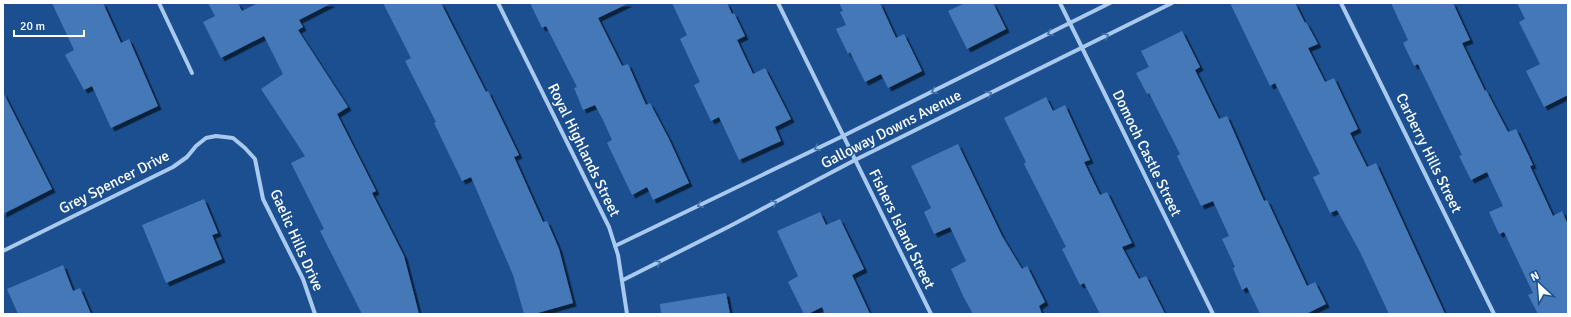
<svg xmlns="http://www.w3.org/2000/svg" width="1571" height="317" font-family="Signika,sans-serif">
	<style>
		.building { fill: #4478b7; filter: url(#shadow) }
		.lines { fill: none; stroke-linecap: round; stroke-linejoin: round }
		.street { stroke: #a9c9ee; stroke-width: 4 }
		.oneway { stroke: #4674ac }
		.labels { text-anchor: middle; stroke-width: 3; stroke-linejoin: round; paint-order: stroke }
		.street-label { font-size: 15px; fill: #fff; stroke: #1b4f8f }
	</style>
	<defs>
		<filter id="shadow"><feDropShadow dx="3.5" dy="3.5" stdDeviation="0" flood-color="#0009"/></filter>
	</defs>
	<rect width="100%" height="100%" fill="#1b4f8f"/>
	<!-- building -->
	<g class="building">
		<path d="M 52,3 L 103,3 L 121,43 L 129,39 L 158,106 L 111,128 L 92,86 L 84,90 L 65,55 L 74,50 Z"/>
		<path d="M 208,3 L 238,3 L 242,11 L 258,3 L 332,3 L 299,20 L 303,27 L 298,30 L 348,107 L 337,114 L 376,191 L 372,193 L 404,256 L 419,314 L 362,314 L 320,231 L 324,229 L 291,163 L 305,156 L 261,89 L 283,74 L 264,36 L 221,58 L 203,22 L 215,16 Z"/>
		<path d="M 383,3 L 441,3 L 486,92 L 488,91 L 519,155 L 514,157 L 543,222 L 547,221 L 559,249 L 573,303 L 534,314 L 524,314 L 513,275 L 471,177 L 462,181 L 434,123 L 436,122 L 405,61 L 411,58 Z"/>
		<path d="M 530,3 L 629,3 L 598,18 L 622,66 L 628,64 L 646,105 L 650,103 L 669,139 L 689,183 L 653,200 L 647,187 L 632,195 L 607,143 L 612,140 L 603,120 L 595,105 L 583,110 L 574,88 L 577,87 L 546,26 L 542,28 Z"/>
		<path d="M 672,3 L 727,3 L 732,14 L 734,13 L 745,36 L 737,40 L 753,74 L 765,68 L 791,119 L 775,127 L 781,141 L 739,160 L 719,117 L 711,121 L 694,85 L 700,82 L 680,39 L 687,35 Z"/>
		<path d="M 839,3 L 880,3 L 896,38 L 904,34 L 922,71 L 888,88 L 881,74 L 865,82 L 850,52 L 848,54 L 836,29 L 846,25 L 840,12 L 843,11 Z"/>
		<path d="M 965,3 L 993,3 L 1006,29 L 967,49 L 948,11 Z"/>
		<path d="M 1230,3 L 1295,3 L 1305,23 L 1306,22 L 1318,44 L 1308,48 L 1325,82 L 1334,78 L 1358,129 L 1350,133 L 1367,167 L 1376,163 L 1445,314 L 1389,314 L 1360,252 L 1337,210 L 1330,213 L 1313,177 L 1320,174 L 1275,83 L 1270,86 Z"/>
		<path d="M 1391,3 L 1453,3 L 1470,40 L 1462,43 L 1485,91 L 1486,90 L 1508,132 L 1516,129 L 1533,165 L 1530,166 L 1553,216 L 1562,211 L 1568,225 L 1568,314 L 1538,314 L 1528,295 L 1533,293 L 1504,232 L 1499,234 L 1489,212 L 1503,206 L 1487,172 L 1471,180 L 1459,156 L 1462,155 L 1418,64 L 1414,66 L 1403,43 L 1408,40 Z"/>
		<path d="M 1517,3 L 1568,3 L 1568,95 L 1544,107 L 1526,71 L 1540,64 L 1519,22 L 1525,19 Z"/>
		<path d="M 1182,31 L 1200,67 L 1195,70 L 1219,119 L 1227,116 L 1264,201 L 1267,200 L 1307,286 L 1315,282 L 1326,304 L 1306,314 L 1260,314 L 1247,287 L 1242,290 L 1233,268 L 1235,267 L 1222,239 L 1229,236 L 1213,201 L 1201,206 L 1177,156 L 1180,154 L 1149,93 L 1147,94 L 1136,73 L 1149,67 L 1141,51 Z"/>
		<path d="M 3,92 L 52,189 L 3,214 Z"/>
		<path d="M 1046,97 L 1053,111 L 1065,105 L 1090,160 L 1084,162 L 1100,195 L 1107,192 L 1132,243 L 1122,247 L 1139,279 L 1146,276 L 1165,314 L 1100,314 L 1084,283 L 1080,285 L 1062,249 L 1066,247 L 1024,164 L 1026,162 L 1004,118 Z"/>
		<path d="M 958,144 L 1002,236 L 1022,269 L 1027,266 L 1045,302 L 1039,306 L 1042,314 L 973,314 L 964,298 L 951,269 L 966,261 L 950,227 L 934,234 L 924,212 L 931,208 L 911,166 Z"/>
		<path d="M 204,199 L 218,233 L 212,235 L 222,259 L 166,283 L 142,225 Z"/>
		<path d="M 820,212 L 826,225 L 840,219 L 864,269 L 852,275 L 870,314 L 825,314 L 822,307 L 808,314 L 804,314 L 788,282 L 798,276 L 777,231 Z"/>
		<path d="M 63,265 L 73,291 L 80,288 L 91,314 L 18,314 L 7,289 Z"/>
		<path d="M 726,293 L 730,314 L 661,314 L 660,304 Z"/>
	</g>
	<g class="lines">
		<!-- street -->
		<g class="street">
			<path d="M 159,3 L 192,73"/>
			<path d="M 498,3 L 609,227 L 618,255 L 627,314"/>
			<path d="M 778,3 L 931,314"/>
			<path d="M 1060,3 L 1213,314"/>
			<path d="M 1341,3 L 1494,314"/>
			<path d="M 615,246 L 843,136 L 1110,3"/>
			<path d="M 3,251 L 173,167 L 187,157 L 196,146 L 206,138 L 216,136 L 233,138 L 245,148 L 255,159 L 263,199 L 303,279 L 315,314"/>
			<path d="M 623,280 L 730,226 L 855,160 L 1172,3"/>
		</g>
	</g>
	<!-- one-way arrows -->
	<defs><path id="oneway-chevron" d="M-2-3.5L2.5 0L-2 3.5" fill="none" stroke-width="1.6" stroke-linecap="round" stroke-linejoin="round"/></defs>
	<g class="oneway">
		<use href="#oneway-chevron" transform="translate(1050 33) rotate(154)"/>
		<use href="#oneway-chevron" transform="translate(1106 36) rotate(-27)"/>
		<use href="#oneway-chevron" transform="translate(934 91) rotate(154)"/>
		<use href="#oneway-chevron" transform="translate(989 94) rotate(-26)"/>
		<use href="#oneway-chevron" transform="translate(817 148) rotate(154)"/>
		<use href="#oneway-chevron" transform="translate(774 203) rotate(-28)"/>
		<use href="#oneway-chevron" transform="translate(700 205) rotate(154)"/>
		<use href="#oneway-chevron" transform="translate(658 263) rotate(-27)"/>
	</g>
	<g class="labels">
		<!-- street labels -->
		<g class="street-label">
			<text transform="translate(891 129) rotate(-27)" y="5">Galloway Downs Avenue</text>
			<text transform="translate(584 150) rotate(64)" y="5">Royal Highlands Street</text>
			<text transform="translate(1147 153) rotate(64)" y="5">Domoch Castle Street</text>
			<text transform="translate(1429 153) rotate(64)" y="5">Carberry Hills Street</text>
			<text transform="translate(114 182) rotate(-27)" y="5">Grey Spencer Drive</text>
			<text transform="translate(902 229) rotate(64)" y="5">Fishers Island Street</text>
			<text transform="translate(297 240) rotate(66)" y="5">Gaelic Hills Drive</text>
		</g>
	</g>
	<!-- border -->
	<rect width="1571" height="317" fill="none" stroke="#ffffff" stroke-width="8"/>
	<!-- north arrow -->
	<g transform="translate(1539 285) rotate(334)" stroke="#1b4f8f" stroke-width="3" paint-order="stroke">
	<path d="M0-3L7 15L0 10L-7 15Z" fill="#ffffff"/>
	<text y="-6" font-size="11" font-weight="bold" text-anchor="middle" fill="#ffffff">N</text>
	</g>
	<!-- scale -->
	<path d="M14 30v6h70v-6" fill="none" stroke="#ffffff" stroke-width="2"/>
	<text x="20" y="30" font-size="12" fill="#ffffff" stroke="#1b4f8f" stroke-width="3" paint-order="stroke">20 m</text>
</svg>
